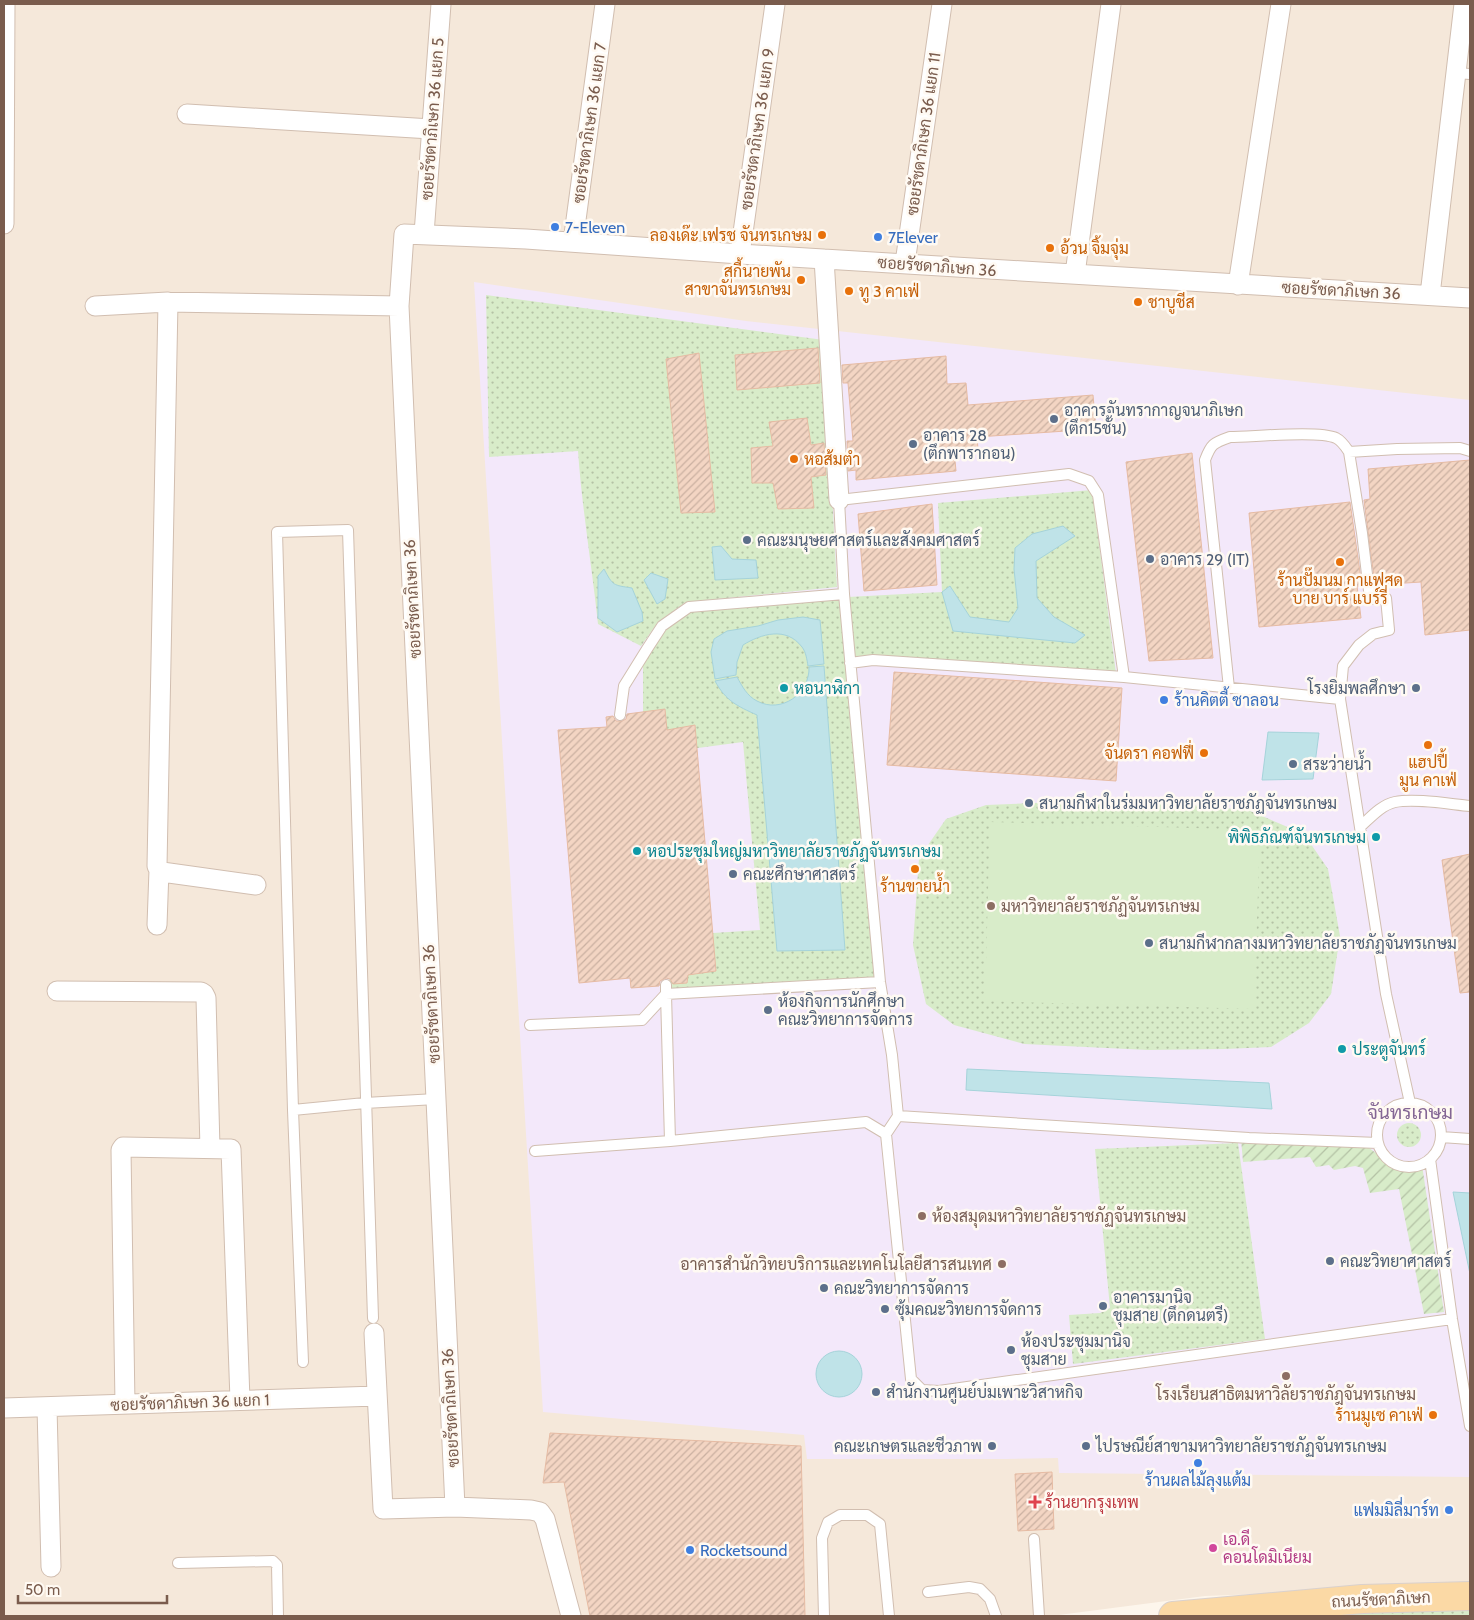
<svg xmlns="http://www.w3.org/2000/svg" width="1474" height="1620" font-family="Cabin,Sarabun,sans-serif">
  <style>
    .residential { fill: #f5e8da }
    .education { fill: #f3e8fa }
    .grass { fill: url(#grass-dots) }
    .garden { fill: url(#garden-furrows) }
    .pitch { fill: #d8ecc9 }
    .water { fill: #bfe3e8; stroke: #a5d3da }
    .building { fill: url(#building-hatch); stroke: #e6bba3 }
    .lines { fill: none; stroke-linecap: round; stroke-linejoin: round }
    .service-casing { stroke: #d1beb0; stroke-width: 12 }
    .minor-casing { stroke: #d1beb0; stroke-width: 21 }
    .primary-casing { stroke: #dad1cd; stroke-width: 30 }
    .service { stroke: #fff; stroke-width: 10 }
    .minor { stroke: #fff; stroke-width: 19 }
    .primary { stroke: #fbd9a5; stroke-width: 28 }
    .shop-dot { fill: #3f7fe0; stroke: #fffaf3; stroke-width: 2 }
    .food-dot { fill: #e8710a; stroke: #fffaf3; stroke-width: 2 }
    .service-dot { fill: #5c6f8a; stroke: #fffaf3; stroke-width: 2 }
    .culture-dot { fill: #0f9aa8; stroke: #fffaf3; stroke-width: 2 }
    .education-dot { fill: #8d6e63; stroke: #fffaf3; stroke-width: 2 }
    .health-dot { fill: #e0444e; stroke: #fffaf3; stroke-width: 2 }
    .hotel-dot { fill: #d1479c; stroke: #fffaf3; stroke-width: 2 }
    .labels { text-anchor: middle; stroke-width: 5; stroke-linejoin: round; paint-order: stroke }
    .street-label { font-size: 16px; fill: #7a5c4d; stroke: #fffaf3 }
    .shop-label { font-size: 16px; fill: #366cbe; stroke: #fffaf3; text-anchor: start }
    .food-label { font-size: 16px; fill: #c56008; stroke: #fffaf3; text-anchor: end }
    .service-label { font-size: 16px; fill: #4e5e75; stroke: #fffaf3; text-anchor: start }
    .culture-label { font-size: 16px; fill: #0d838f; stroke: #fffaf3; text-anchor: start }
    .education-label { font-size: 16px; fill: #785e54; stroke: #fffaf3; text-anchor: start }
    .health-label { font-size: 16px; fill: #be3a42; stroke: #fffaf3; text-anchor: start }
    .hotel-label { font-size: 16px; fill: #b23c85; stroke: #fffaf3; text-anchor: start }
    .quarter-label { font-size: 19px; fill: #846695; stroke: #fffaf3 }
  </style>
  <defs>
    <pattern id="grass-dots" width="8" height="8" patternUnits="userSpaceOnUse" patternTransform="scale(1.25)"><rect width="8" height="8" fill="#d8ecc9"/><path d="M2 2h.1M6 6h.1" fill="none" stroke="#b4c2a5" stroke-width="1.8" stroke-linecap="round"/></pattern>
    <pattern id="garden-furrows" width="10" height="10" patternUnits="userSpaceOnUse" patternTransform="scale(1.25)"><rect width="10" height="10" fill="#d8ecc9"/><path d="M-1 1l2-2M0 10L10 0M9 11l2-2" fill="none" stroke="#b4c2a5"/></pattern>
    <pattern id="building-hatch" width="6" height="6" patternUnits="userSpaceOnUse" patternTransform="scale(1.25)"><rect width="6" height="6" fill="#f3d5c3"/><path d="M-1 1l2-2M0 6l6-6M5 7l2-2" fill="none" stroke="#cab0a1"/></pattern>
  </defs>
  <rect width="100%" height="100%" fill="#fdf6ec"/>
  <path class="residential" d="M4,4h1466v1582l-265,10 -154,20h-1047z"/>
  <path class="education" d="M474,282l272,39 724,79v1077l-411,-4 -1,-15 -53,1h-198l-3,-24 -261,-23z"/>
  <path class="grass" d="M486,295l338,45 13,247 -151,15 -28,20 -17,24 -43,-22c-6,-58 -16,-115 -20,-173l-89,6z
    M1092,490l24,183 -262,-14 -6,-62 94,-5 -4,-89z
    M840,598l36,381 -206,10 -4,-53 94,-6 -17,-188 -83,11 -17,-32v-62l23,-31 26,-18z
    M1080,801l110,4 58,5 56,24 24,35 12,67 -9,58 -22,29 -38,24 -46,2 -77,1 -124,-6 -70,-19 -28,-21 -13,-59 6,-87 27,-39 40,-14z
    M1397 1135a12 12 0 1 1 24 0a12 12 0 1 1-24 0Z
    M1238,1143l27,196 -192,25 -4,-49 31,-2 10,-5 -15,-159z
    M1458,1607h12v9h-158z"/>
  <path class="garden" d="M1241,1139l127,8 27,21 27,-3 22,147 -20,2 -25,-125 -29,4 -7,-25 -8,-2 -21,4 -5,-5 -13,2 -6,-10 -67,5z"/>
  <path class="pitch" d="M990,822l270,8 -6,179 -269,-8z"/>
  <path class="water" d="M1063,526l12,10 -39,25 1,37 17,19 31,18 -10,8 -122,-12 -11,-39 8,-6 20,31 39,5 9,-14 -4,-39 1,-21 17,-14z
    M721,546l11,13 24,1 2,18 -43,2 -3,-33z
    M604,569c9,17 9,16 28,19l10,24 1,9 -26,11 -19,-14v-42z
    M651,573l17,6 -3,20 -8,5 -13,-24z
    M803,617l17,3 4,44 -16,2c-1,-6 -2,-14 -6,-19 -16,-21 -41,-13 -59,-2l-6,17 -1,13 -21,4 -4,-27 3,-13 13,-8 31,-5 20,-6z
    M824,666l21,284 -68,1 -20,-236c-20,-9 -31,-14 -42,-34l22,-4c5,9 10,19 20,24 24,13 53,-7 52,-34z
    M1268,732l51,1 -6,46 -51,1z
    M967,1069l302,14 3,26 -306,-19z
    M1453,1192l17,1v81z
    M816 1374a23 23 0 1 1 46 0a23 23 0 1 1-46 0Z"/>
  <path class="building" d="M818,348l2,35 -83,7 -2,-35z
    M699,353l16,159 -34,1 -15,-154z
    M946,356l1,28 19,-1 2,22 125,-10 3,34 -119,8 1,12 -24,1 2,21 -100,9v-10l-8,1 -1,-30h6l-5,-58h-5l-1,-18z
    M807,418l4,27 13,-2 2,32 -15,2 3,31 -36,1 -5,-26h-21l-1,-35 22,-2 -4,-24z
    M1192,453l21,205 -64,3 -23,-199z
    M1470,460v170l-45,5 -4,-53 -46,3 -11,-85 6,-1 -2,-30z
    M1350,502l12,84h-5l4,32 -102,9 -10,-114z
    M932,504l5,81 -73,6 -6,-77z
    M894,672l228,16 -6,93 -229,-16z
    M665,709l2,21 28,-5 21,246 -28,4 -1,8 -14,1 -3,-5 -4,-1 -6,3 -1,5 -28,2 -1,-10 -51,5 -21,-253 49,-3 -1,-10 7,-1 3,5h6l4,-2 1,-5z
    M1470,854v138l-10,1 -18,-133z
    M550,1433l251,13 4,170h-215l-26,-134 -21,1z
    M1052,1472l2,57 -36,2 -3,-57z"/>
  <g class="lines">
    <defs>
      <path id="service" d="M1456,73l14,1
        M850,663l23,-3 251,17 216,22
        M1229,688l-24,-228c6,-16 8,-17 25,-23 22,0 89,-7 106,1 6,3 9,8 13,14
        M620,715l4,-29 23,-37 15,-23 27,-19 155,-13
        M1360,827c10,-9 21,-22 35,-25 20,-4 54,2 75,4
        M666,985v9l214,-12
        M666,994l4,147 196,-19 20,12 12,-18 -6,-61 -12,-73 -36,-388 -5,-94 230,-26 20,7 9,14 26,182
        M530,1025l112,-5 24,-26
        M1410,1103l-24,-109 -46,-295 3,-33 16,-21 14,-11 16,-4 -3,-32 -16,1 -8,-66 -13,-81 48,-3 63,-1 10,3
        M1377 1135a32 32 0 1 1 64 0a32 32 0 1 1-64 0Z
        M293,1110l10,252
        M898,1116l351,22 129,5
        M886,1134l25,245 11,11 17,1 513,-72
        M1441,1137l29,2
        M535,1151l135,-10
        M1430,1159l22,160 18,107
        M373,1318l-25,-788 -71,2 16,578 72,-7 71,-4
        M1034,1539l5,77
        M178,1563l95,-2 4,4 1,51
        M928,1592l41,-5 11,2 10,10 6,17
        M824,1616l-2,-78 6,-16 12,-7h27l13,9 9,92"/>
      <path id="minor" d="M187,114l244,15
        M4,224l1,-220
        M424,234l17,-230
        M573,242l32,-238
        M740,254l35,-250
        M824,259l15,241
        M905,263l37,-259
        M1075,274l36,-270
        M1238,285l43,-281
        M1430,295l34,-291
        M168,302l-11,564 2,4 3,2 94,13
        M95,306l73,-4 231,4
        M157,925l2,-55
        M57,991l144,1 3,2 2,4 4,150
        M374,1333l9,176 72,-2 76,3 9,2 5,7 26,97
        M125,1404l-4,-254 2,-3 108,2 9,251
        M47,1407l4,160
        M4,1408l373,-12
        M455,1507l-56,-1201 5,-72 122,5 214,15 730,44"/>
      <path id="primary" d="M1173,1616l189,-17 108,-3"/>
    </defs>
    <use href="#service" class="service-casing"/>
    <use href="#minor" class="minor-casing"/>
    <use href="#primary" class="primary-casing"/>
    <use href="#service" class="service"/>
    <use href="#minor" class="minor"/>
    <use href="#primary" class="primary"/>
  </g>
  <g class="shop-dot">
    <circle cx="555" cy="227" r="5"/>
    <circle cx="878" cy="237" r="5"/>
    <circle cx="1164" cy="700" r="5"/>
    <circle cx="1198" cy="1463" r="5"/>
    <circle cx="1449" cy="1510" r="5"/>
    <circle cx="690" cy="1550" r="5"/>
  </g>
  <g class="food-dot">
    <circle cx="822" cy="235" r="5"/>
    <circle cx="1050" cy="248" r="5"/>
    <circle cx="801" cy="280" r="5"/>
    <circle cx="849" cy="291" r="5"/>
    <circle cx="1138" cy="302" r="5"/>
    <circle cx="794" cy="459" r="5"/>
    <circle cx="1340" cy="562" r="5"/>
    <circle cx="1428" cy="745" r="5"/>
    <circle cx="1204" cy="753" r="5"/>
    <circle cx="915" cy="869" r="5"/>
    <circle cx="1433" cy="1415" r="5"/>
  </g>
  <g class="service-dot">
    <circle cx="1054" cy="419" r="5"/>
    <circle cx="913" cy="444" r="5"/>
    <circle cx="747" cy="540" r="5"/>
    <circle cx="1150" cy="559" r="5"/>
    <circle cx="1416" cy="688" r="5"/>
    <circle cx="1293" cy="764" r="5"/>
    <circle cx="1029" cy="803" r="5"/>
    <circle cx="733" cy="874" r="5"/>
    <circle cx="1149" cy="943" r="5"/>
    <circle cx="768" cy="1010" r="5"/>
    <circle cx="1330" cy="1261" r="5"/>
    <circle cx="824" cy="1288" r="5"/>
    <circle cx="1103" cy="1306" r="5"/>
    <circle cx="885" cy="1309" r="5"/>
    <circle cx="1011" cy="1350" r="5"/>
    <circle cx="876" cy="1392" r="5"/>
    <circle cx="992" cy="1446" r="5"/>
    <circle cx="1086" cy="1446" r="5"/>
  </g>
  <g class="culture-dot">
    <circle cx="784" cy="688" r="5"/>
    <circle cx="1376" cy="837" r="5"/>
    <circle cx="637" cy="851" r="5"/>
    <circle cx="1342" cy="1049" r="5"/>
  </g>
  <g class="education-dot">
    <circle cx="991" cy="906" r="5"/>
    <circle cx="922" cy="1216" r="5"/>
    <circle cx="1002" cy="1264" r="5"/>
    <circle cx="1286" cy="1376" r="5"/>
  </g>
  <path class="health-dot" d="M1032.5 1494.5h5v5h5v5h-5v5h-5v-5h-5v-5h5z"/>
  <circle class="hotel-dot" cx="1213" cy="1548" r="5"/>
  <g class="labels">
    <g class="street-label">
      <text transform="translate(432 119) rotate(-86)" y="6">ซอยรัชดาภิเษก 36 แยก 5</text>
      <text transform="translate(589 123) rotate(-82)" y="6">ซอยรัชดาภิเษก 36 แยก 7</text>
      <text transform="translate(757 129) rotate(-82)" y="6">ซอยรัชดาภิเษก 36 แยก 9</text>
      <text transform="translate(923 134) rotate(-82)" y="6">ซอยรัชดาภิเษก 36 แยก 11</text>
      <text transform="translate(937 266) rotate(4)" y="6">ซอยรัชดาภิเษก 36</text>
      <text transform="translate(1341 290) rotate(3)" y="6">ซอยรัชดาภิเษก 36</text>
      <text transform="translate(412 599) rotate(-93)" y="6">ซอยรัชดาภิเษก 36</text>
      <text transform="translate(431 1004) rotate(-93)" y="6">ซอยรัชดาภิเษก 36</text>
      <text transform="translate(190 1402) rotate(-2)" y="6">ซอยรัชดาภิเษก 36 แยก 1</text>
      <text transform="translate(450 1408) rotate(-93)" y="6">ซอยรัชดาภิเษก 36</text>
      <text transform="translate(1381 1599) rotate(-3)" y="6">ถนนรัชดาภิเษก</text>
    </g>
    <g class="shop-label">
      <text x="565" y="233">7-Eleven</text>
      <text x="888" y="243">7Elever</text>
      <text x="1174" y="706">ร้านคิตตี้ ซาลอน</text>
      <text x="1198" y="1486" text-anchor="middle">ร้านผลไม้ลุงแต้ม</text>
      <text x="1439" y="1516" text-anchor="end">แฟมมิลี่มาร์ท</text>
      <text x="700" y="1556">Rocketsound</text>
    </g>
    <g class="food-label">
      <text x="812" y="241">ลองเด๊ะ เฟรช จันทรเกษม</text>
      <text x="1060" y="254" text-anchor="start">อ้วน จิ้มจุ่ม</text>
      <text x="791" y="277">สุกี้นายพัน<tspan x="791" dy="18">สาขาจันทรเกษม</tspan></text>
      <text x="859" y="297" text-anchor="start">ทู 3 คาเฟ่</text>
      <text x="1148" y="308" text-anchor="start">ชาบูชีส</text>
      <text x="804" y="465" text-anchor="start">หอส้มตำ</text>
      <text x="1340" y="586" text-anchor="middle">ร้านปั๊มนม กาแฟสด<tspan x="1340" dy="18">บาย บาร์ แบร์รี่</tspan></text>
      <text x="1194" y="759">จันดรา คอฟฟี่</text>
      <text x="1428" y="768" text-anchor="middle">แฮปปี้<tspan x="1428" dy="18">มูน คาเฟ่</tspan></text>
      <text x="915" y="892" text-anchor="middle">ร้านขายน้ำ</text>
      <text x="1423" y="1421">ร้านมูเซ คาเฟ่</text>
    </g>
    <g class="service-label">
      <text x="1064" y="416">อาคารจันทรากาญจนาภิเษก<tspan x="1064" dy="18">(ตึก15ชั้น)</tspan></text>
      <text x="923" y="441">อาคาร 28<tspan x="923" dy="18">(ตึกพารากอน)</tspan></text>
      <text x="757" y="546">คณะมนุษยศาสตร์และสังคมศาสตร์</text>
      <text x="1160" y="565">อาคาร 29 (IT)</text>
      <text x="1406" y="694" text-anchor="end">โรงยิมพลศึกษา</text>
      <text x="1303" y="770">สระว่ายน้ำ</text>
      <text x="1039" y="809">สนามกีฬาในร่มมหาวิทยาลัยราชภัฏจันทรเกษม</text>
      <text x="743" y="880">คณะศึกษาศาสตร์</text>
      <text x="1159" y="949">สนามกีฬากลางมหาวิทยาลัยราชภัฏจันทรเกษม</text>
      <text x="778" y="1007">ห้องกิจการนักศึกษา<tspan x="778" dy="18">คณะวิทยาการจัดการ</tspan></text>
      <text x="1340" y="1267">คณะวิทยาศาสตร์</text>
      <text x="834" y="1294">คณะวิทยาการจัดการ</text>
      <text x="1113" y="1303">อาคารมานิจ<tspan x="1113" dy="18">ชุมสาย (ตึกดนตรี)</tspan></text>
      <text x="895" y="1315">ซุ้มคณะวิทยการจัดการ</text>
      <text x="1021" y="1347">ห้องประชุมมานิจ<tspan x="1021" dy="18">ชุมสาย</tspan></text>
      <text x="886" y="1398">สำนักงานศูนย์บ่มเพาะวิสาหกิจ</text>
      <text x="982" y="1452" text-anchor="end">คณะเกษตรและชีวภาพ</text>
      <text x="1096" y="1452">ไปรษณีย์สาขามหาวิทยาลัยราชภัฏจันทรเกษม</text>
    </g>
    <g class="culture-label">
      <text x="794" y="694">หอนาฬิกา</text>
      <text x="1366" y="843" text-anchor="end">พิพิธภัณฑ์จันทรเกษม</text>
      <text x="647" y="857">หอประชุมใหญ่มหาวิทยาลัยราชภัฏจันทรเกษม</text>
      <text x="1352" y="1055">ประตูจันทร์</text>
    </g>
    <g class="education-label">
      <text x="1001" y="912">มหาวิทยาลัยราชภัฏจันทรเกษม</text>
      <text x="932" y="1222">ห้องสมุดมหาวิทยาลัยราชภัฏจันทรเกษม</text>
      <text x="992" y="1270" text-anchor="end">อาคารสำนักวิทยบริการและเทคโนโลยีสารสนเทศ</text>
      <text x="1286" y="1400" text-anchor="middle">โรงเรียนสาธิตมหาวิลัยราชภัฎจันทรเกษม</text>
    </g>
    <g class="health-label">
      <text x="1045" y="1508">ร้านยากรุงเทพ</text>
    </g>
    <g class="hotel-label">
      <text x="1223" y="1545">เอ.ดี<tspan x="1223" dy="18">คอนโดมิเนียม</tspan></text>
    </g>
    <g class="quarter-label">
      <text x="1410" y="1119">จันทรเกษม</text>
    </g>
  </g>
  <rect width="1474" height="1620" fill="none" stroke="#7a5c4d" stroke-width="10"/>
  <path d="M18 1595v8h149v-8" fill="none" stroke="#7a5c4d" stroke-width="2.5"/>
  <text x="25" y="1595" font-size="15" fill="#7a5c4d" stroke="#fffaf3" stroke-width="4" paint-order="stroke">50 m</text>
</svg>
